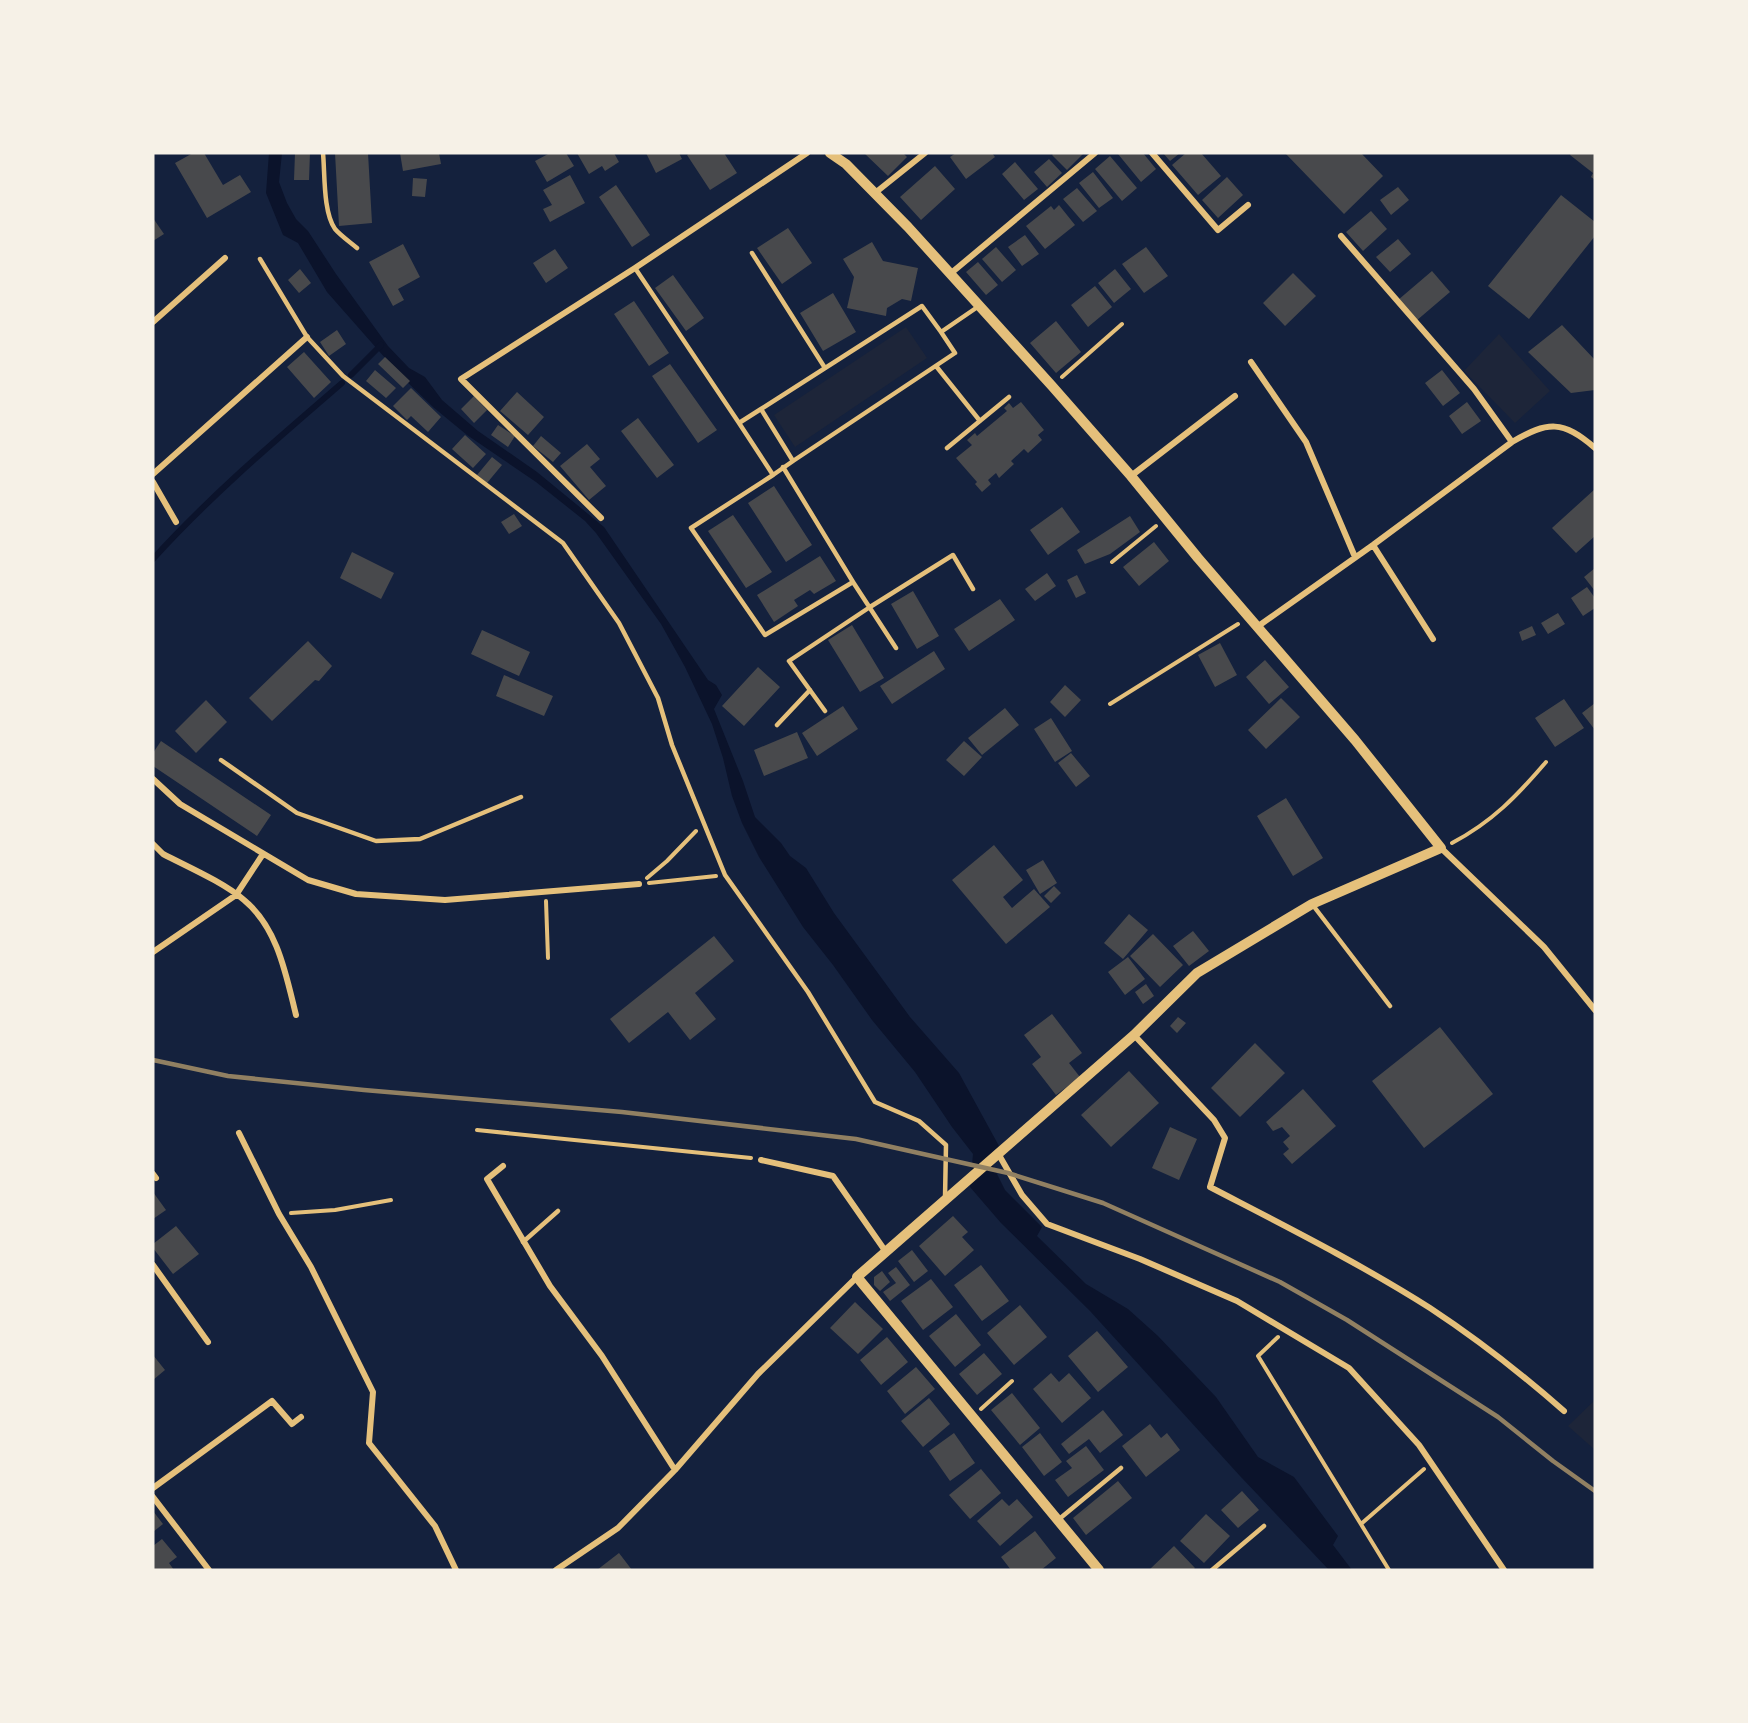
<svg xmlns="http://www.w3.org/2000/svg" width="1748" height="1723" font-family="Roboto,sans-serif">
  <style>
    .green { fill: #1d2539 }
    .water { fill: #0b132b }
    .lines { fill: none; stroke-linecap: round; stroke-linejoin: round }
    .stream { stroke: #0b132b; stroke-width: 6 }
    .building { fill: #48494c }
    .path { stroke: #e5c07b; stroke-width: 4 }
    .service { stroke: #e5c07b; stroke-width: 4.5 }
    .minor { stroke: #e5c07b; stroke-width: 6 }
    .tertiary { stroke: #e5c07b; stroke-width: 10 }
    .rail { stroke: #918062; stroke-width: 4.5 }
  </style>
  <rect width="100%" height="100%" fill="#14213d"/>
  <path class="green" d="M906,327l21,31 -132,89 -21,-32z
    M1499,334l51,57 -35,32 -51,-52z
    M1595,1400v50l-27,-24z"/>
  <path class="water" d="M269,153h13l-3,29 8,21 9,16 12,12 28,43 52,72 21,22 16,9 17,23 36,31 59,41 67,55 104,153 8,5 6,10 -8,14 29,72 12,36 26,26 9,13 16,12 28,45 76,104 49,56 40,73 -11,10 17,34 37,37 -5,9 49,48 42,25 30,27 58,61 42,60 36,20 44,59 -5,9 19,25h-23l-89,-94 -150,-165 -89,-88 -31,-36 3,-33 -21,-27 -37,-55 -43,-52 -39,-55 -30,-38 -44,-70 -17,-34 -10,-27 -9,-38 -11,-34 -27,-57 -24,-43 -65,-91 -11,-12 -49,-39 -69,-47 -34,-28 -32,-31 -74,-84 -29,-49 -15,-8 -17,-42z"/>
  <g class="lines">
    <path class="stream" d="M351,375l30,-30
      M153,559c58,-64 124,-120 189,-176"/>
  </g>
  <path class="building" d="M193,153h11l19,32 17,-10 11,17 -44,26 -32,-55z
    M295,153h15l-1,27h-15z
    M335,153h33l4,70 -33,3z
    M400,153h39l2,11 -38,7z
    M550,153h16l8,13 -27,16 -12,-21z
    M577,153h37l5,9 -14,9 -3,-5 -13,8z
    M646,153h33l3,6 -26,14z
    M690,153h34l13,20 -27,17 -23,-35z
    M864,153h39l4,4 -19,19z
    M956,153h36l3,4 -29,22 -16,-22z
    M1054,153h30l-17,17 -15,-15z
    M1119,153h24l13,16 -15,13 -23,-28z
    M1163,153h17l-10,8z
    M1186,153h15l20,23 -23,19 -26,-30z
    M1285,153h76l22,23 -39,38z
    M1571,153h24v27l-4,-3 2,-4 -23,-18z
    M1110,156l27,32 -15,13 -27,-32z
    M1049,159l13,14 -15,14 -13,-15z
    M1015,162l23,27 -14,11 -22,-26z
    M935,166l20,23 -34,31 -21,-23z
    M1093,172l20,26 -14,10 -20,-25z
    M570,175l15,28 -35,19 -7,-13 9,-4 -9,-15z
    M1227,177l16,18 -25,23 -16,-18z
    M413,178l14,1 -2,18 -13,-1z
    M616,185l34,50 -18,12 -33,-50z
    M1398,187l11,13 -18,15 -11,-15z
    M1077,188l20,23 -14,11 -20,-23z
    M1561,195l34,27v14l-66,83 -41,-33z
    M1059,205l16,20 -30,24 -19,-23 25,-20 3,4z
    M1371,211l16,18 -24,22 -17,-19z
    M153,218l11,16 -11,7z
    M788,228l24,35 -30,21 -25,-36z
    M1025,235l14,19 -17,12 -14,-19z
    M1398,239l13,15 -21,18 -14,-15z
    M872,242l11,19 35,7 -7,33 -9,-2 -15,9 -1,8 -39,-8 7,-31 -11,-18z
    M403,244l17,33 -22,12 6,11 -11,6 -24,-44z
    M996,247l20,23 -14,12 -20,-23z
    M1146,247l22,29 -24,17 -22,-29z
    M555,249l13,19 -22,15 -13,-20z
    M978,262l20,23 -12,10 -20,-23z
    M300,269l11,14 -12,10 -11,-13z
    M1115,269l16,20 -17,14 -16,-20z
    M1432,271l18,21 -34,29 -18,-21z
    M1293,273l23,23 -31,30 -22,-23z
    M673,275l31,43 -18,13 -31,-43z
    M1095,286l17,21 -24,20 -17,-22z
    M833,293l23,39 -33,19 -23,-38z
    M634,301l35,52 -20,13 -35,-52z
    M1056,321l25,31 -25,21 -26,-30z
    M1562,325l33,35v30l-24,3 -43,-41z
    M337,330l9,14 -17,12 -9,-14z
    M304,352l27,30 -17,16 -27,-31z
    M385,357l25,24 -7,7 -25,-24z
    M670,364l47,66 -19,13 -46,-67z
    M375,370l21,18 -10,10 -20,-17z
    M1442,370l18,23 -17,13 -18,-23z
    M411,388l30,29 -13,15 -17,-16 -4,4 -14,-14z
    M517,392l27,25 -16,18 -28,-24z
    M474,396l13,14 -13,13 -13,-14z
    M1021,402l23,28 -6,5 4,5 -14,13 -4,-4 -13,12 3,3 -15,14 -3,-5 -8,7 3,4 -9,8 -7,-8 2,-2 -21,-24 16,-13 -5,-5 8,-7 2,3 30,-25 -3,-3 5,-5 4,5z
    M1467,402l14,19 -19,13 -13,-18z
    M638,418l36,47 -17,13 -36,-47z
    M498,425l17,11 -7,11 -17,-12z
    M465,435l21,19 -13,14 -21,-19z
    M541,436l20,17 -8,9 -20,-16z
    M587,444l13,15 -10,8 16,19 -17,14 -29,-34z
    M492,457l10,8 -15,18 -10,-8z
    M774,486l38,59 -26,17 -38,-59z
    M1595,489v47l-19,17 -24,-25z
    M1062,507l18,25 -32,23 -18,-25z
    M514,514l8,12 -13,8 -8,-12z
    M733,515l39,57 -26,16 -38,-57z
    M1130,516l10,16 -30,22 -25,10 -8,-14z
    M1154,542l15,19 -30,25 -16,-19z
    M352,552l42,21 -13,26 -41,-21z
    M820,556l16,25 -22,13 -4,-4 -16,10 4,6 -24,16 -17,-27z
    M1595,568v23l-11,-14z
    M1047,573l9,13 -21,15 -10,-12z
    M1077,575l9,18 -10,5 -9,-18z
    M1587,587l8,11v10l-12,8 -12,-18z
    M913,591l26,45 -22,13 -26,-45z
    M1000,599l15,21 -46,31 -15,-22z
    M1558,613l7,11 -17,10 -7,-11z
    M852,625l32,53 -24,14 -32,-52z
    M1532,626l4,9 -14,6 -3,-9z
    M482,630l48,22 -11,24 -48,-22z
    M308,641l24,25 -13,15 -4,-1 -43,41 -23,-23z
    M1220,643l17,32 -22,12 -17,-32z
    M934,651l11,18 -53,35 -12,-18z
    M1265,660l24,27 -20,17 -23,-27z
    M758,667l22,20 -36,39 -22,-20z
    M504,675l49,21 -9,20 -48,-20z
    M1065,685l16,15 -16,17 -15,-15z
    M1281,698l19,19 -34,32 -18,-19z
    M1564,699l20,29 -29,19 -20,-29z
    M206,700l21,22 -31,31 -21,-22z
    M1595,703v27l-13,-17z
    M843,706l15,23 -41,27 -15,-23z
    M1005,708l14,17 -37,30 -14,-17z
    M1051,718l21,33 -17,11 -21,-33z
    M797,732l11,26 -44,18 -10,-26z
    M161,741l110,74 -14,21 -104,-70v-13z
    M964,741l18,16 -18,19 -18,-16z
    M1071,753l19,23 -14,11 -18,-24z
    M1286,798l37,60 -30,18 -36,-60z
    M994,845l29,35 -20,17 9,11 22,-19 16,18 -44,37 -54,-64z
    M1043,860l14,23 -17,11 -14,-24z
    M1054,886l7,7 -10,10 -7,-7z
    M1129,914l19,16 -25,29 -19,-16z
    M1193,931l16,20 -20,15 -16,-20z
    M1153,934l30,31 -23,22 -30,-31z
    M714,936l20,25 -39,32 21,26 -26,21 -22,-28 -39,31 -19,-24z
    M1128,957l17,22 -20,16 -17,-23z
    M1146,984l8,12 -11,8 -8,-12z
    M1052,1014l30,39 -13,10 11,14 -24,18 -24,-31 9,-7 -17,-22z
    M1178,1017l8,6 -9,10 -7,-7z
    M1440,1027l53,67 -69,54 -52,-67z
    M1255,1043l30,30 -45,44 -29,-29z
    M1129,1071l30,32 -48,44 -30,-32z
    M1303,1089l33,37 -44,38 -9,-10 6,-5 -6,-7 7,-6 -8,-9 -9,4 -7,-9z
    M1170,1127l27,12 -18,41 -27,-12z
    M153,1192l13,18 -13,9z
    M953,1216l15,16 -6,5 12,13 -29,26 -26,-30z
    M176,1226l23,28 -26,20 -20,-26v-4z
    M912,1250l16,21 -14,11 -16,-21z
    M981,1265l28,36 -27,20 -28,-36z
    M896,1267l14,18 -20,16 -7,-9 13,-9 -8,-10z
    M882,1271l8,11 -10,9 -6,-6v-8z
    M931,1279l22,28 -30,23 -22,-29z
    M855,1302l28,27 -25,25 -28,-26z
    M1020,1305l27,32 -33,28 -27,-32z
    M956,1314l25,31 -26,22 -26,-31z
    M1097,1331l31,36 -30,25 -30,-36z
    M887,1337l21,25 -27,23 -21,-25z
    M984,1353l18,21 -25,21 -18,-21z
    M153,1355l12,15 -12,10z
    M916,1367l19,22 -30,25 -18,-23z
    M1051,1373l8,9 10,-9 22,25 -29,25 -29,-34z
    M1012,1393l28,35 -20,17 -29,-35z
    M929,1398l21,26 -27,23 -22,-26z
    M1103,1410l20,25 -23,18 -11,-14 -20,15 -8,-10z
    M1150,1424l11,14 6,-5 13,17 -34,27 -24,-31z
    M954,1433l21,30 -25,18 -21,-30z
    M1040,1433l22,29 -18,14 -22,-29z
    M1086,1446l18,24 -36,27 -13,-17 17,-12 -6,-7z
    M981,1469l20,24 -31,26 -21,-24z
    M1118,1481l14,17 -46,37 -13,-17z
    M1242,1491l17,19 -21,18 -17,-18z
    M1002,1499l7,7 8,-7 16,18 -33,29 -23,-25z
    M153,1511l10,13 -10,8z
    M1206,1514l24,22 -26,27 -24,-22z
    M1035,1531l21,27 -15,12h-30l-10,-13z
    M162,1539l15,18 -8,6 5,7h-21v-24z
    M1174,1546l21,22 -2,2h-44z
    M619,1553l13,17h-35z"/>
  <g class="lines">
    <path class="path" d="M1062,377l60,-53
      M1112,562l44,-36
      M1110,704l128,-80
      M1452,843c40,-21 65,-47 94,-81
      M647,878l20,-17 29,-30
      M649,883l67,-7
      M546,901l2,57
      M477,1130l274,28
      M291,1213l44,-3 56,-10
      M1278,1337l-20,19 131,214
      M981,1409l31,-28
      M1361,1524l63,-55"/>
    <path class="service" d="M323,153c2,21 0,59 12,76 6,7 15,13 22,19
      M752,253l73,115
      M260,259l47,78 36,39 220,167 56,80 39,75 14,47 53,130 83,117 67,110 44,19 27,24 -1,53
      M635,268l104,155
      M941,332l-19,-26 -161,103 32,52 162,-108 -14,-21 38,-26
      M936,366l44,55
      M761,409l-22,14 34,52 20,-14
      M947,448l62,-51
      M783,467l70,115 43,66
      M773,475l-82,53 74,107 88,-53
      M825,711l-36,-50 81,-54 83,-52 20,34
      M777,725l33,-35
      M221,760l76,53 79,28 44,-2 101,-42
      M1312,904l78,102
      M523,1242l35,-31
      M1058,1520l63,-52
      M1212,1570l52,-44"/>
    <path class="minor" d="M1152,153l66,77 30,-25
      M875,193l50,-40
      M1341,236l133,153 38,53
      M950,274l145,-121
      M153,322l72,-64
      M1251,362l55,80 49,115
      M153,474l154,-137
      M1131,476l104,-80
      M153,482l23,40
      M601,518l-140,-139 174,-111 172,-115
      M1373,545l60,94
      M1257,627l116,-82 139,-103c36,-21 51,-22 83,6
      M153,779l27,25 128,76 48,14 89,6 194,-16
      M153,844l10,10c25,13 60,28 81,46 34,28 42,75 52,115
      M1441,848l103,99 51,63
      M153,952l83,-57 27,-41
      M1134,1035l80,85 11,18 -15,49c75,39 149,76 220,121 47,31 92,66 134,103
      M239,1133l40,81 32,53 62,125 -4,51 66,83 21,44
      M999,1155l23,40 25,29 93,35 97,42 112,67 70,77 85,125
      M761,1160l72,16 53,76
      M503,1166l-16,13 63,107 52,70 73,114
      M153,1174l3,4
      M153,1265l55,77
      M153,1488l119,-87 20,23 9,-7
      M153,1497l56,73
      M556,1570l62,-42 57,-58 83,-96 99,-97"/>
    <path class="tertiary" d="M830,153l16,11 62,63 144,159 79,90 67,82 157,182 86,108 -129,56 -115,69 -63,62 -277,242 242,293"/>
    <path class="rail" d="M153,1060l75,16 136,14 258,22 234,27 152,34 95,30 177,79 67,38 151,97 55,44 42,30"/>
  </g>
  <rect width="1748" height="1723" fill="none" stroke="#f6f1e7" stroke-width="309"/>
</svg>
